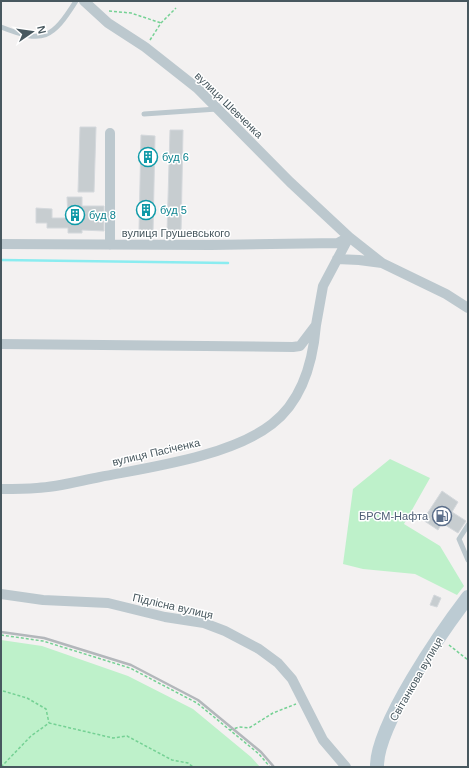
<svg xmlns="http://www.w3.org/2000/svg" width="469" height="768" font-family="Helvetica,sans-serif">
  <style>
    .green { fill: #bef1ca }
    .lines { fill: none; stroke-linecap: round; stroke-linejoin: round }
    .stream { stroke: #8aecf0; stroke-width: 2.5 }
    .building { fill: #c7cdd0; stroke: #d4d8dc }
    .path { stroke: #75d194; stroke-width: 1.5; stroke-dasharray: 3 2; stroke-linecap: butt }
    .lane { stroke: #bcc8ce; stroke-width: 5 }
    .street { stroke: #bcc8ce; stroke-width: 10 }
    .secondary { stroke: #bccbd3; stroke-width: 14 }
    .rail { stroke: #b3b7bb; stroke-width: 2.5 }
    .labels { text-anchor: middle; stroke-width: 3; stroke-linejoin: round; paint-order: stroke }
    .street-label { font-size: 11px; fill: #48585f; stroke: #fff }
    .culture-label { font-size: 11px; fill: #0d838f; stroke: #fff; text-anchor: start }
    .service-label { font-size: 11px; fill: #4e5e75; stroke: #fff; text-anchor: end }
  </style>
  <rect width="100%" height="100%" fill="#f3f1f1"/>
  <path class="green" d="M390,459l40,19 -26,46 36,22 24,40 -7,9 -42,-21 -52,-5 -20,-5 10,-75z
    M1,640l41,6 86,30 65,33 58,48 9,10h-259z"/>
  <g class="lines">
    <path class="stream" d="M1,260l227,3"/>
  </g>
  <path class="building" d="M80,127h16l-2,65h-16z
    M170,130h13l-2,103h-14z
    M141,135l14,1 -2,96 -14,-1z
    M67,197h15v9h22v25l-22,-1v3h-14v-5h-21v-5h-11v-15l16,1v9h16z
    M442,491l16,11 -6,10 14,9 -8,12 -16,-10 -4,7 -15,-10z
    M434,595l7,3 -4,9 -7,-2z"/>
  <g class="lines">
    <path class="path" d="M109,11l22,2 30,10
      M150,40l11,-17 15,-15
      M1,635l42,6 87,27 67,35 62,51 11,13
      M449,645l19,15
      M3,691l24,7 19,11 3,14
      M230,730l9,-3 10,1 24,-15 23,-9
      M1,767l30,-31 18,-13 64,15 14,-2 45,24 16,3 5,4"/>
    <path class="lane" d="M1,27c43,17 51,12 75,-26
      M144,114l73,-5
      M468,525l-9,14 9,21"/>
    <path class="street" d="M84,1l24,22 37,24 52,41 93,94 59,55 33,26 64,31 22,14
      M110,133v112
      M1,244l210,1 127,-2 11,-6
      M337,259l22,1 23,3
      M1,344l292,3 7,-1 16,-21 7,-39 26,-49
      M1,489c12,0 24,0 36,-1 21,-1 42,-7 63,-11 51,-10 131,-21 172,-53 30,-23 41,-63 44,-99
      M1,594l42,6 65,3 57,14 39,6 21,8 34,18 19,14 14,16 31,61 23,27"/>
    <path class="secondary" d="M377,767c-1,-41 65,-136 91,-170"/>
    <path class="rail" d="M1,632l43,6 87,27 67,35 63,52 13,15"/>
  </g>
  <defs>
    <symbol id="building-ring" viewBox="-11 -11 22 22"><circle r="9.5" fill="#fff" stroke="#0f9aa8" stroke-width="1.5"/><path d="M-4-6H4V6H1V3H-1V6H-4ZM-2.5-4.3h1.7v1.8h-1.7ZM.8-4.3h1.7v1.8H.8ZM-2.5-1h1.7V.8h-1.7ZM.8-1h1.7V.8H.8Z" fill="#0f9aa8"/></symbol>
    <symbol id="fuel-ring" viewBox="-11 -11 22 22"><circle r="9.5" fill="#fff" stroke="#5c6f8a" stroke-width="1.5"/><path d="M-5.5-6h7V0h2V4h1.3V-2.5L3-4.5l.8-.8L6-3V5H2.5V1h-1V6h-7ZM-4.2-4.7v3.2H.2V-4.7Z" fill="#5c6f8a"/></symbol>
  </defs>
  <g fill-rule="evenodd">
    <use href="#building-ring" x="137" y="146" width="22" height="22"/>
    <use href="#building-ring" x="135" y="199" width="22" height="22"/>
    <use href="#building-ring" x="64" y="204" width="22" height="22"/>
    <use href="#fuel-ring" x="431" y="505" width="22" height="22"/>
  </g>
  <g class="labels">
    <g class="street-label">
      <text transform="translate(229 105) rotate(44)" y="4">вулиця Шевченка</text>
      <text x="176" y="237">вулиця Грушевського</text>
      <text transform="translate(156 452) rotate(-13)" y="4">вулиця Пасіченка</text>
      <text transform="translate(173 606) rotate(13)" y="4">Підлісна вулиця</text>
      <text transform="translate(416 679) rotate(-60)" y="4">Світанкова вулиця</text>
    </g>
    <g class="culture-label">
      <text x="162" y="161">буд 6</text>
      <text x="160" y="214">буд 5</text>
      <text x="89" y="219">буд 8</text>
    </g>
    <g class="service-label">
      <text x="428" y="520">БРСМ-Нафта</text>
    </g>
  </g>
  <rect width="469" height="768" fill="none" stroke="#48585f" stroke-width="4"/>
  <g transform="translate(32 32) rotate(77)" stroke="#ffffff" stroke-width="3" paint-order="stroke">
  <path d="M0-3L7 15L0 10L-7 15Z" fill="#48585f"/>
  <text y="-6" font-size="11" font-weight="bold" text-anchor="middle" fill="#48585f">N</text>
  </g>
</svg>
